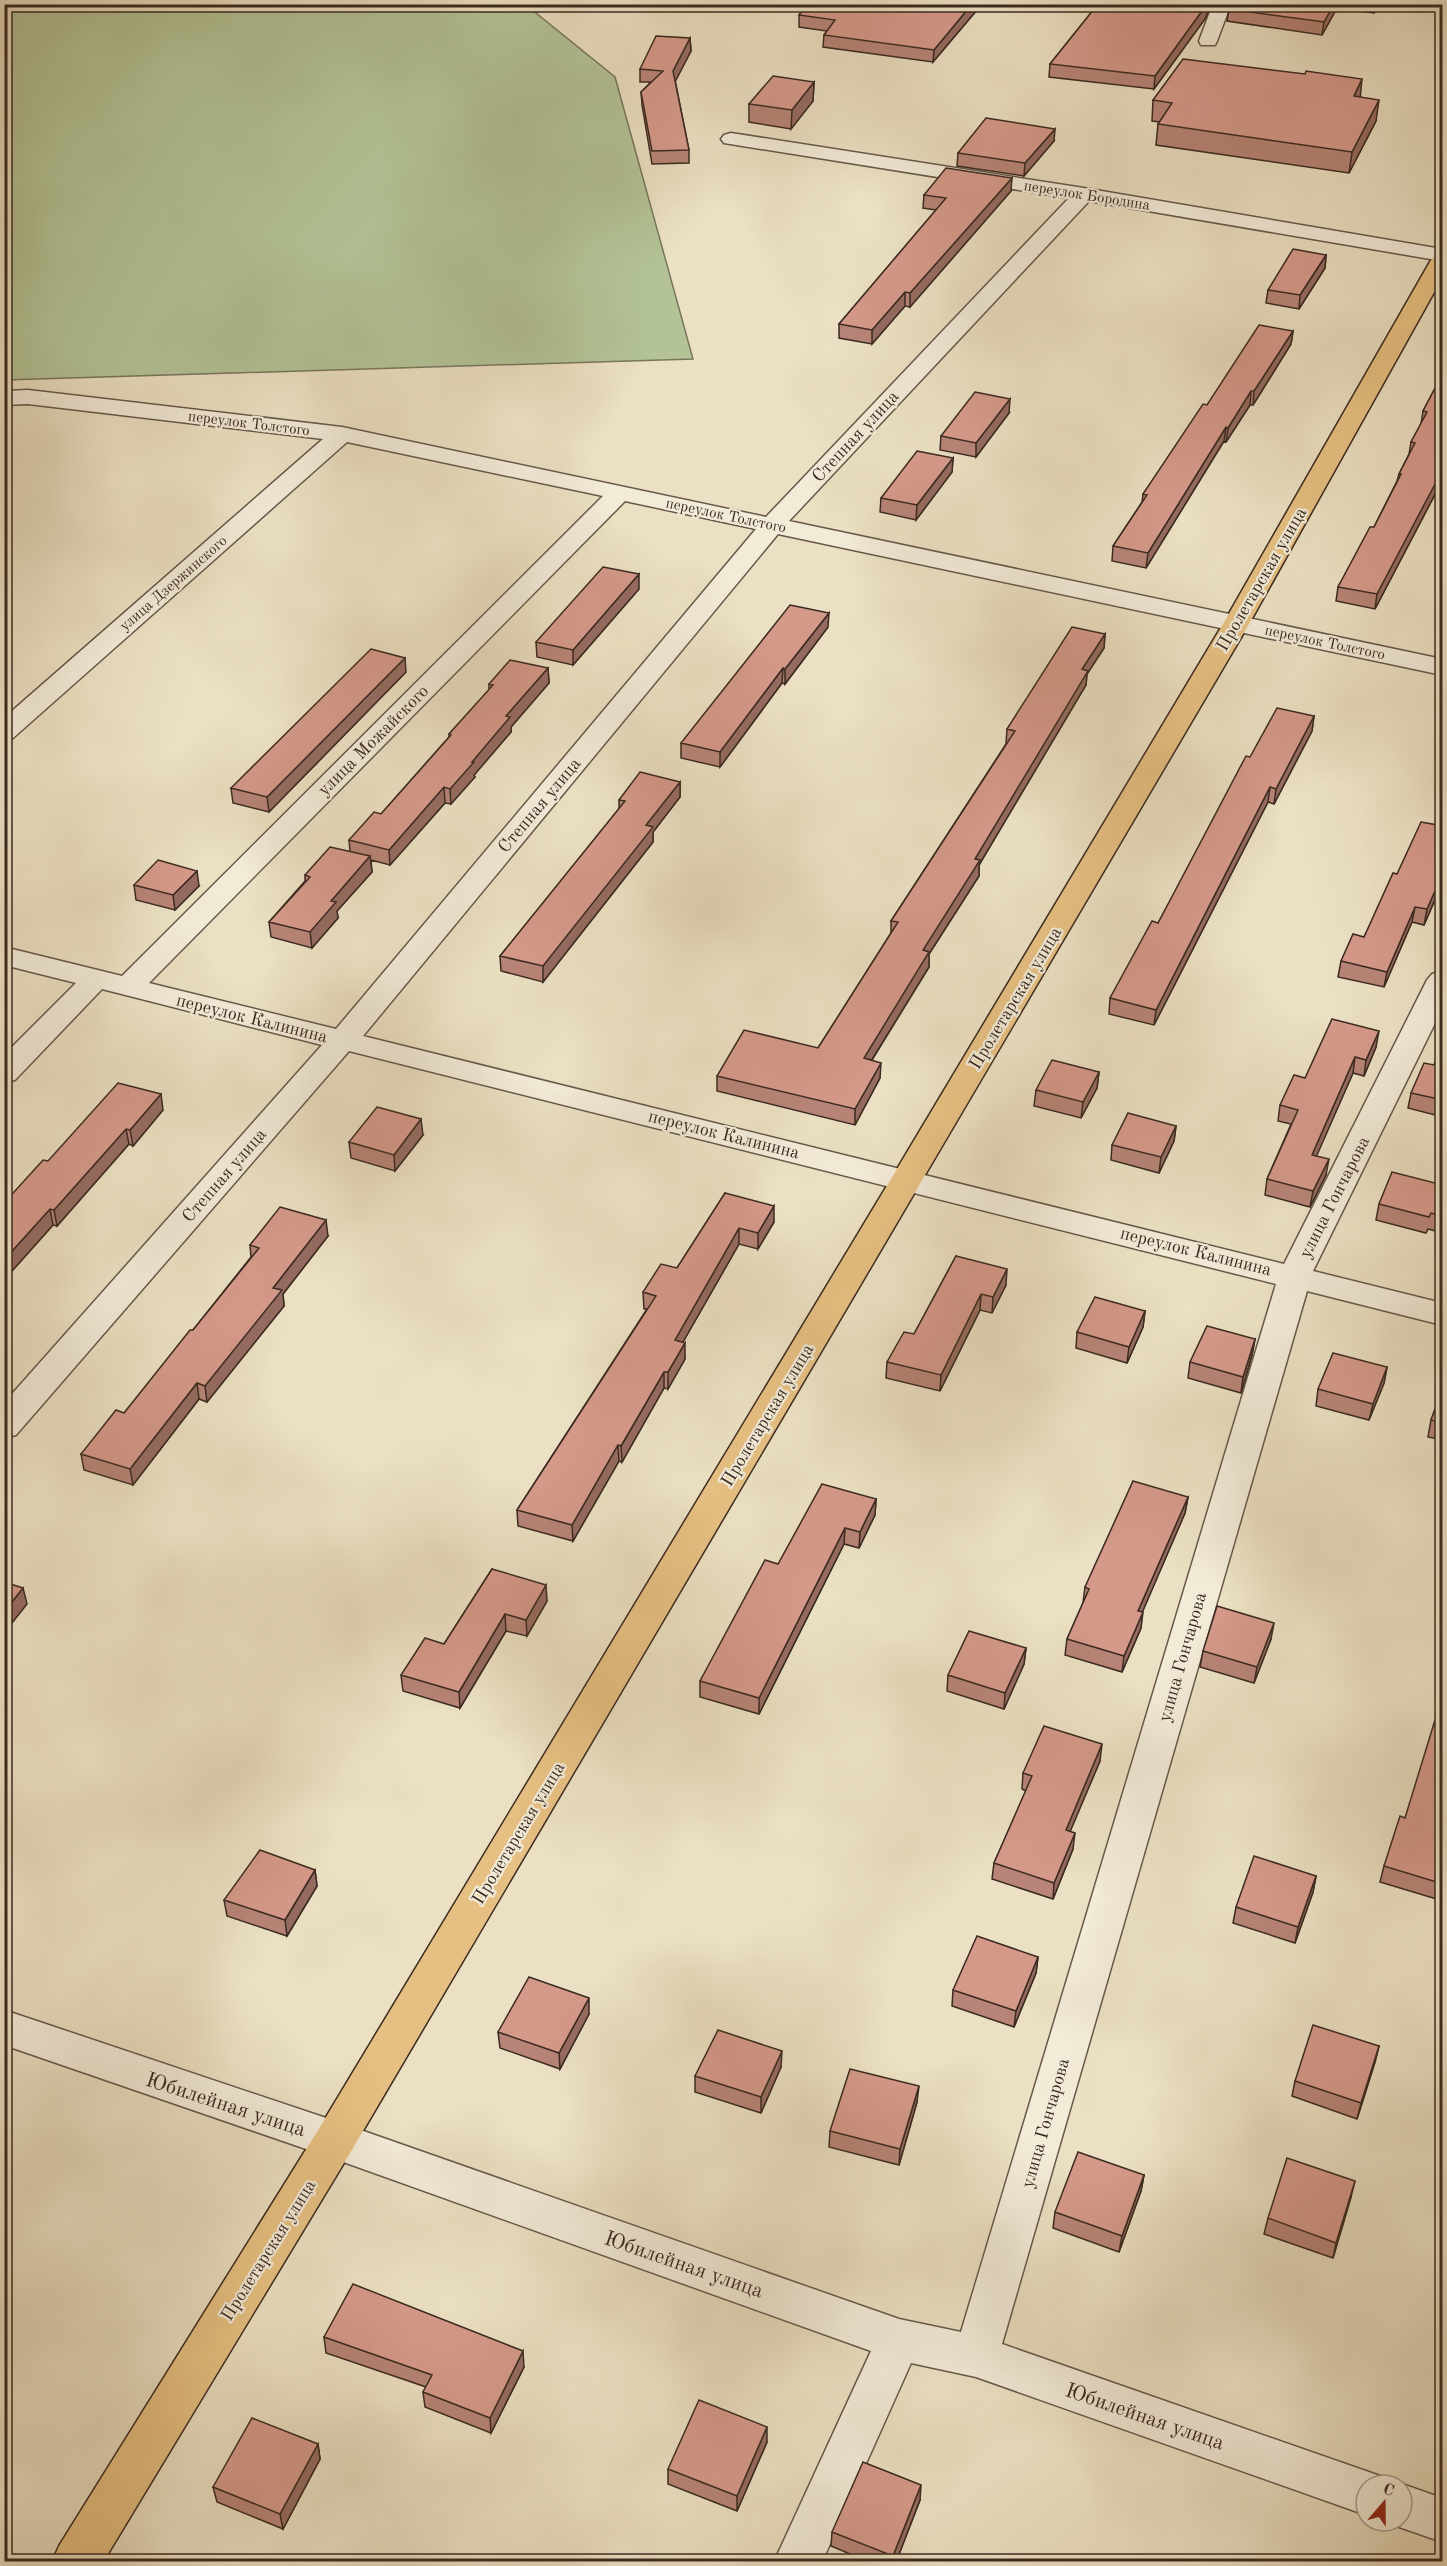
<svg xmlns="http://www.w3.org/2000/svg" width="1447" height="2566" font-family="'Old Standard TT',serif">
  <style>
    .green { fill: #b3c397; stroke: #77765c; stroke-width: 1.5 }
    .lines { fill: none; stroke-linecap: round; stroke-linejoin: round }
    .minor-casing { stroke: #67584a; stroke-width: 3 }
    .major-casing { stroke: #3b2a21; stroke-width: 3 }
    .minor { fill: #f2ebd8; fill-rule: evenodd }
    .major { fill: #e6c082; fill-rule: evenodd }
    .wall { fill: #b78477; stroke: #3b2a21; stroke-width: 1.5 }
    .shaded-wall { fill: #956b61; stroke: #3b2a21; stroke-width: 1.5 }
    .building { fill: #d5998a; stroke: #3b2a21; stroke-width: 1.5 }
    .labels { text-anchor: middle; stroke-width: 4.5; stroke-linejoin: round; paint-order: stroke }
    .far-street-label { font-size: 15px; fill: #3b2a21; stroke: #f2ebd8 }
    .street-label { font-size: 18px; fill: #3b2a21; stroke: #f2ebd8 }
    .near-street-label { font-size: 21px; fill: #3b2a21; stroke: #f2ebd8 }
  </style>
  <rect width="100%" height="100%" fill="#ebe0c3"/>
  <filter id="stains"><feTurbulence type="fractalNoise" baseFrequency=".00333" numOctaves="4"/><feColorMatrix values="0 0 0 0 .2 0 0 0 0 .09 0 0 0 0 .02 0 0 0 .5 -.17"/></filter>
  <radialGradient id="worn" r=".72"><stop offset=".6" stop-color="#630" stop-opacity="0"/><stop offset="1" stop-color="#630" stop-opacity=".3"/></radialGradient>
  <path class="green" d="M4,5h522l89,72 78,282 -688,21z"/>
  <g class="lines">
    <defs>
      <path id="minor" d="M1213,4h18l-14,37 -2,4h-14l-2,-4z
        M731,133l353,55 358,61v12l-353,-60 -300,320 653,138v16l-664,-141 -415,502 921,228 143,-284 5,-6 10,-3v38l-129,262 129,32v22l-135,-34 -305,1053 381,133 3,8h-20v30l-390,-138 -65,-14 -89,199h-48l97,-211 -536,-192 -331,-114v-35l331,111 564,198 62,13 315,-1048 -927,-233 -333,384 -12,3v-35l318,-358 -220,-56 -87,91 -11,2v-27l72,-72 -72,-18v-18l118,29 481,-480 -256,-54 -334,296 -9,2v-22l319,-279 -295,-35 -24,1v-14l24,-1 314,37 424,90 303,-319 -345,-55 -3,-4 3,-4zM625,501l131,28 -420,500 -187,-46z
        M1402,2484l40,14v44l-57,-20 17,-1v-36h-4z"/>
      <path id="major" d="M1442,254v24l-193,346 -899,1529 -247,409h-51l7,-16 261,-419 571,-948 332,-555 208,-364 4,-4z"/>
    </defs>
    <use href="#minor" class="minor-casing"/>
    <use href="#major" class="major-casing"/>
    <use href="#minor" class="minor"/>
    <use href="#major" class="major"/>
  </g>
  <path class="wall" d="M808,4h174l-49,58 -110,-15 1,-12 3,-4 -28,-4v-12z
    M1098,4h113l-6,15 -51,70 -105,-12 1,-13z
    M1230,4h150l-6,9 -37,-5 -15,27 -95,-14z
    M690,38l1,13 -16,29 14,70v13l-37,1 -10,-59 -1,-13 10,-10h-11v-13z
    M814,82l-1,19 -22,28 -42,-7v-18z
    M1360,97l16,24 -27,52 -193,-28 2,-21 2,-2 -8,-1 1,-21z
    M1054,141l-30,35 -67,-10 1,-13z
    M1011,191l-101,116 -5,-1 -33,38 -33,-6v-14l97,-114 -13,-2 1,-13z
    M1326,255l-1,13 -26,41 -33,-6 2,-13z
    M1293,331l-2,13 -38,61h-3l-24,37 -2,-1 -78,127 -34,-7 1,-15 29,-44 1,-8 64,-89z
    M1443,373v106l-68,130 -39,-8 2,-14 36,-60 23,-46 2,-7 10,-20 2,-12 10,-18 2,-13z
    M1009,413l-33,44 -36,-7 1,-14z
    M953,458l-1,14 -36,48 -36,-8 1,-14z
    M639,589l-66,76 -36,-8 -1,-15z
    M828,627l-43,57 -3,-1 -62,84 -39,-9v-15z
    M1105,634l-1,14 -17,26 -1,11 -107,180v11l-50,78v13l-57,93 8,18 -25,47 -138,-34v-15l101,-28 73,-115v-12l115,-177 1,-15z
    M548,668l1,15 -38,44v5l-37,43 1,2 -24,27 -6,-1 -55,62 -19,-5 1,12 -35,39 1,7 -26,30 -41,-11 -2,-15 36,-41v-6l45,-24 -1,-11 32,-26 68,-77v-3l40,-44v-6z
    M406,672l-137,140 -36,-9 -2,-15z
    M1314,716l-2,15 -38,73 -6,-2 -114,223 -45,-11 1,-16 48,-75 92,-166z
    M680,782v15l-27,35v10l-110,140 -42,-11 -1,-15 119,-147v-9z
    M1443,826v55l-19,44 -12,-3 -28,65 -46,-10 3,-16 23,-24 33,-63z
    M134,885l65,1 -24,24 -39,-10z
    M1443,1044v73l-35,-9 3,-15 23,-28z
    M1376,1047l-12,29 -11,-3 -37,83 10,19 -16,32 -45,-12 2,-16 24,-55 -13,-3 2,-16 25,-27z
    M1099,1072l-2,16 -16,30 -47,-12 2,-16z
    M163,1110l-30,36 -4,-2 -72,82 -4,-1 -49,55 44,-119z
    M1176,1126l-2,15 -15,32 -48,-13 1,-15z
    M423,1135l-28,36 -44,-13 -2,-16z
    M1443,1185v48l-15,-4 -2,4 -50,-13 3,-16z
    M725,1193l49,29 -16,27 -19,-5 -56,98 2,17 -17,30 -4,-1 -42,74 -3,-1 -46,80 -55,-15 -1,-16 130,-201h-3l-1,-17 34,-24z
    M328,1236l-45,58 1,12 -77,96 -8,-3 -66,86 -49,-15 -3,-16 43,-41 69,-83 58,-73 -1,-12z
    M956,1256l50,29 -14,28 -12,-3 -40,81 -54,-13 1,-16 27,-28z
    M1145,1311l-2,16 -16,36 -51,-15 1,-16z
    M1255,1339l-3,16 -11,38 -53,-15 2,-16z
    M1387,1367l-3,16 -15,37 -53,-14 2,-17z
    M1443,1388v52l-15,-3 3,-17z
    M1188,1497l-3,16 -43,99 -1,16 -19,44 -57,-17 2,-16 16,-36 2,-16z
    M876,1499l-1,16 -16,33 -15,-4 -85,170 -59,-17v-16l78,-117z
    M492,1569l55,32 -20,35 -21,-5 -46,77 -57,-17 -2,-16 43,-31z
    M1271,1639l-17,44 -54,-16 3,-16z
    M1026,1648l-2,16 -20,45 -57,-18 1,-16z
    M1443,1722v179l-63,-19 4,-16 21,-48z
    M1100,1761l-30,70 3,18 -20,50 -61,-20 2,-16 32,-72 -4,-2 1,-16z
    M315,1870l2,16 -30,50 -60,-20 -3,-16z
    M1316,1876l-3,16 -18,51 -62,-20 3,-16z
    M1038,1957l-2,16 -22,54 -62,-21 1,-16z
    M589,2014l-29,55 -60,-21 -2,-16z
    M1379,2046l-4,16 -18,57 -65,-23 3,-15z
    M781,2067l-20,46 -66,-21v-16z
    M917,2102l-18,63 -70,-18 1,-16z
    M1144,2175l-3,16 -22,61 -66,-24 2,-16z
    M1351,2197l-18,61 -69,-24 4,-16z
    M324,2337l200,30 -33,66 -66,-26 -2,-15 3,-5 -100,-34z
    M767,2442l-30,69 -69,-27v-15z
    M318,2444l2,15 -37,70 -66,-27 -4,-15z
    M920,2500l-24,62h-27l-38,-16 1,-14z"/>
  <path class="shaded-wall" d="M972,4h10l-49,58 1,-12z
    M1207,4h4l-6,15 -51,70 1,-13z
    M1334,4h4l-1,4 -15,27 2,-13z
    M1375,4h5l-6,9z
    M690,38l1,13 -17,33 -1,-13z
    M1362,79l-2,21 -6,-4z
    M814,82l-1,19 -22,28 1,-19z
    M1379,100l-3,21 -27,52 3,-21z
    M1055,129l-1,12 -30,35 1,-13z
    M1012,178l-1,13 -101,116v-14z
    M1326,255l-1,13 -26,41 1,-14z
    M905,292v14l-33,38v-14z
    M1293,331l-2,13 -38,61 1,-14z
    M1251,391l-1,14 -24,37 2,-14z
    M1010,399l-1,14 -33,44v-14z
    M1226,427l-2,14 -78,127 2,-15z
    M953,458l-1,14 -36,48 1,-15z
    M1443,459v20l-68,130 2,-15z
    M639,574v15l-66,76v-15z
    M829,613l-1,14 -43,57v-15z
    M1105,634l-1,14 -17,26 -1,11 -107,180v11l-50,78v13l-66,107 1,-16 59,-108 159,-281z
    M405,658l1,14 -137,140 -2,-15z
    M548,668l1,15 -38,44v5l-37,43 1,2 -24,27 -1,-15 56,-73z
    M783,668l-1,15 -62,84v-15z
    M1314,716l-2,15 -38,73 2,-15z
    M680,782v15l-27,35v10l-110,140v-16l103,-141z
    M444,787l1,16 -55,62 -1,-15z
    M1270,787l-2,15 -114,223 2,-15z
    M370,856l2,16 -35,39 1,7 -26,30 -2,-16 21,-31z
    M197,871l2,15 -24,24 -2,-15z
    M1443,873v8l-19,44 3,-16z
    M1415,907l-3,15 -28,65 3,-15z
    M1379,1031l-3,16 -12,29 2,-16z
    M1355,1057l-2,16 -43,98 2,-16z
    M881,1063l-1,15 -25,47v-16z
    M1099,1072l-2,16 -16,30 2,-16z
    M161,1094l2,16 -30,36 -3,-16z
    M421,1119l2,16 -28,36 -1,-16z
    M1176,1126l-2,15 -15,32 2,-16z
    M126,1129l3,15 -72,82 -3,-16z
    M1329,1159l-3,16 -16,32 3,-16z
    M774,1206v16l-16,27v-16z
    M50,1209l3,16 -49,55v-20z
    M326,1220l2,16 -45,58 1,12 -77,96 -2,-16 68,-98z
    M739,1228v16l-64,112v-16z
    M1007,1269l-1,16 -14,28 1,-16z
    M981,1294l-1,16 -40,81 1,-16z
    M1145,1311l-2,16 -16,36 2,-16z
    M1255,1339l-3,16 -11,38 2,-16z
    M685,1343v16l-17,30v-17z
    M1387,1367l-3,16 -15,37 4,-16z
    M664,1372v16l-42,74 -1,-16z
    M197,1383l2,16 -66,86 -3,-16z
    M618,1445l1,16 -46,80 -1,-16z
    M1188,1497l-3,16 -49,114 2,-16z
    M876,1499l-1,16 -16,33 1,-16z
    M845,1528l-1,16 -85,170v-16z
    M546,1585l1,16 -20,35 -1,-16z
    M23,1588l4,16 -23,29v-21z
    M1143,1612l-2,16 -19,44 2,-16z
    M505,1614l1,17 -46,77 -1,-16z
    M1274,1623l-3,16 -17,44 3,-16z
    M1026,1648l-2,16 -20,45 1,-16z
    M1102,1744l-2,17 -36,85 2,-16z
    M1075,1833l-2,16 -20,50 1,-16z
    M315,1870l2,16 -30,50 -2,-16z
    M1316,1876l-3,16 -18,51 3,-16z
    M1038,1957l-2,16 -22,54 2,-16z
    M589,1998v16l-29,55 -1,-16z
    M1379,2046l-4,16 -18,57 4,-16z
    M782,2051l-1,16 -20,46v-16z
    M919,2086l-2,16 -18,63 1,-16z
    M1144,2175l-3,16 -22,61 3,-16z
    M1355,2181l-4,16 -18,61 3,-15z
    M523,2351l1,16 -33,66 -1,-15z
    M767,2427v15l-30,69v-15z
    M318,2444l2,15 -37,70 -3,-15z
    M921,2485l-1,15 -24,62h-3v-6z"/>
  <path class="building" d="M808,4h164l-38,46 -110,-15 11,-15 -36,-5z
    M1098,4h109l-52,72 -105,-12z
    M1230,4h104l-10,18 -96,-13z
    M656,36l34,2 -17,33 16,79 -37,1 -11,-59 22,-21 -23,-2z
    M1183,59l122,15 1,-3 56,8 -8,17 25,4 -27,52 -194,-28 14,-21 -19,-3z
    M773,76l41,6 -22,28 -43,-6z
    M986,118l69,11 -30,34 -67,-10z
    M946,168l66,10 -102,115 -5,-1 -33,38 -33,-6 107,-126 -22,-3z
    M1293,249l33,6 -26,40 -32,-5z
    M1259,325l34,6 -39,60h-3l-23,37 -2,-1 -78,126 -35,-7 34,-51 -4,-1 60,-90 4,1z
    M1443,373v86l-2,3 2,1v6l-66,125 -39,-7 32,-60h4l27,-53h-2l16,-31 -4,-1 16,-30 -4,-1z
    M975,392l35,7 -34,44 -35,-7z
    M917,451l36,7 -36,47 -36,-7z
    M603,567l36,7 -66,76 -37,-8z
    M790,605l39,8 -44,56 -2,-1 -63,84 -39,-9z
    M1072,627l33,7 -23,35 6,2 -113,188 5,1 -57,90 6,2 -65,106 17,5 -26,46 -138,-33 27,-46 74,18 80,-126 -7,-1 124,-190 -8,-2z
    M371,649l34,9 -138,139 -36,-9z
    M510,660l38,8 -42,48 4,1 -38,45h2l-24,27 -6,-2 -55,63 -40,-10 25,-28 7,2 70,-79 -2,-1 44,-49 -4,-1z
    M1277,708l37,8 -38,73 -6,-2 -114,223 -46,-12 42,-77 6,2 88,-167 4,1z
    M640,772l40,10 -34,43 7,2 -110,139 -43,-10 125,-155 -6,-1z
    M1421,822l22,4v47l-16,36 -12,-2 -28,65 -46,-11 12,-27 11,3 29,-64 4,1z
    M330,847l40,9 -39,45 5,1 -26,30 -41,-10 41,-45 -5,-2z
    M158,860l39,11 -24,24 -39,-10z
    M1332,1019l47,12 -13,29 -11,-3 -43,98 17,4 -16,32 -46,-12 31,-69 -18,-5 14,-30 11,3z
    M1443,1044v56l-32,-7 13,-30 10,2z
    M1052,1060l47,12 -16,30 -47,-12z
    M118,1083l43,11 -31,36 -4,-1 -72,81 -4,-1 -46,51v-57l39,-43 5,1z
    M377,1107l44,12 -27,36 -45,-13z
    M1128,1113l48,13 -15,31 -49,-12z
    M1392,1172l51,13v31l-12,-3 -2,4 -50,-13z
    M725,1193l49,13 -16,27 -19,-5 -64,112 10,3 -17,29h-4l-43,74 -3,-1 -46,80 -55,-15 139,-214 -13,-4 18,-28 16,4z
    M280,1207l46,13 -53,68 9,2 -77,96 -8,-3 -67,86 -49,-15 35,-44 8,3 66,-83h3l66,-82 -9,-3z
    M956,1256l51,13 -14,28 -12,-3 -40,81 -54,-13 17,-30 10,2z
    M1095,1297l50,14 -16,36 -52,-15z
    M1207,1326l48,13 -12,38 -53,-15z
    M1333,1353l54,14 -14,37 -55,-15z
    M1443,1388v35l-12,-3z
    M1133,1481l55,16 -50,114 5,1 -19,44 -57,-17 22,-50 -4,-2z
    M822,1484l54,15 -16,33 -15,-4 -86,170 -59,-17 65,-121 13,4z
    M492,1569l54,16 -20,35 -21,-6 -46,78 -58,-17 24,-37 19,6z
    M4,1582l19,6 -19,24z
    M1217,1606l57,17 -17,44 -54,-16z
    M969,1631l57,17 -21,45 -57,-18z
    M1435,1720l8,2v162l-59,-18 16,-50 5,2z
    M1044,1726l58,18 -36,86 9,3 -21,50 -60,-20 38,-87 -9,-3z
    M260,1850l55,20 -30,50 -61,-20z
    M1254,1856l62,20 -18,51 -62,-20z
    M977,1936l61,21 -22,54 -63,-21z
    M529,1977l60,21 -30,55 -61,-21z
    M1313,2025l66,21 -18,57 -66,-22z
    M718,2030l64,21 -21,46 -66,-21z
    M850,2069l69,17 -19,63 -70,-18z
    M1078,2152l66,23 -22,61 -67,-24z
    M1287,2158l68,23 -19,62 -68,-25z
    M353,2284l170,67 -33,67 -67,-26 9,-17 -108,-38z
    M699,2400l68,27 -30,69 -69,-27z
    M252,2418l66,26 -38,70 -67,-27z
    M863,2462l58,23 -28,71 -61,-24z"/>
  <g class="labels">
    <g class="far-street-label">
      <text transform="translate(1087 195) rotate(9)" y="5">переулок Бородина</text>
      <text transform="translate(249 423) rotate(7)" y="5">переулок Толстого</text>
      <text transform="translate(726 515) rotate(12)" y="5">переулок Толстого</text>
      <text transform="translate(173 583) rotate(-41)" y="5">улица Дзержинского</text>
      <text transform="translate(1325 642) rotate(12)" y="5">переулок Толстого</text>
    </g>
    <g class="street-label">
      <text transform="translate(855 436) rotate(-47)" y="6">Степная улица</text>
      <text transform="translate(1261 579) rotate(-60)" y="6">Пролетарская улица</text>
      <text transform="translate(373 740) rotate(-45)" y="6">улица Можайского</text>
      <text transform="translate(539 805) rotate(-50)" y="6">Степная улица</text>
      <text transform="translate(1015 998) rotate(-59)" y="6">Пролетарская улица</text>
      <text transform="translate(252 1018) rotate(14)" y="6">переулок Калинина</text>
      <text transform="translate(724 1134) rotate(14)" y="6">переулок Калинина</text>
      <text transform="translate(224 1175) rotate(-49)" y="6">Степная улица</text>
      <text transform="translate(1334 1197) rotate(-63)" y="6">улица Гончарова</text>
      <text transform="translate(1196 1251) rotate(14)" y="6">переулок Калинина</text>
      <text transform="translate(767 1415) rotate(-59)" y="6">Пролетарская улица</text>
      <text transform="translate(1182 1657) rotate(-74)" y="6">улица Гончарова</text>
      <text transform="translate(518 1833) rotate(-59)" y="6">Пролетарская улица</text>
      <text transform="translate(1045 2123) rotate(-74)" y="6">улица Гончарова</text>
      <text transform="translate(268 2250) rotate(-58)" y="6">Пролетарская улица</text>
    </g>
    <g class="near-street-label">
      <text transform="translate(226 2104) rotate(18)" y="7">Юбилейная улица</text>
      <text transform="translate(684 2264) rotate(19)" y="7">Юбилейная улица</text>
      <text transform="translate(1145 2416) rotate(19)" y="7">Юбилейная улица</text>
    </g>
  </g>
  <rect width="1447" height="2566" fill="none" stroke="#ebe0c3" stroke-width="24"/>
  <rect x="6" y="6" width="1435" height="2554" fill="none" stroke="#3b2a21" stroke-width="3"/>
  <rect x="12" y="12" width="1423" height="2542" fill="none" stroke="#3b2a21" stroke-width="1.5"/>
  <g transform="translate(1384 2503) rotate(20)"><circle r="28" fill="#f2ebd8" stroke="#a99e8f" stroke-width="1.5"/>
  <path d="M0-4.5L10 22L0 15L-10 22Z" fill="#8f2418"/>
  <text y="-9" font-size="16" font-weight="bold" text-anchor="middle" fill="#3b2a21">С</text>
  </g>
  <rect width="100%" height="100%" filter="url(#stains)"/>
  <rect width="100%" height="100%" fill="url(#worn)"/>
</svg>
